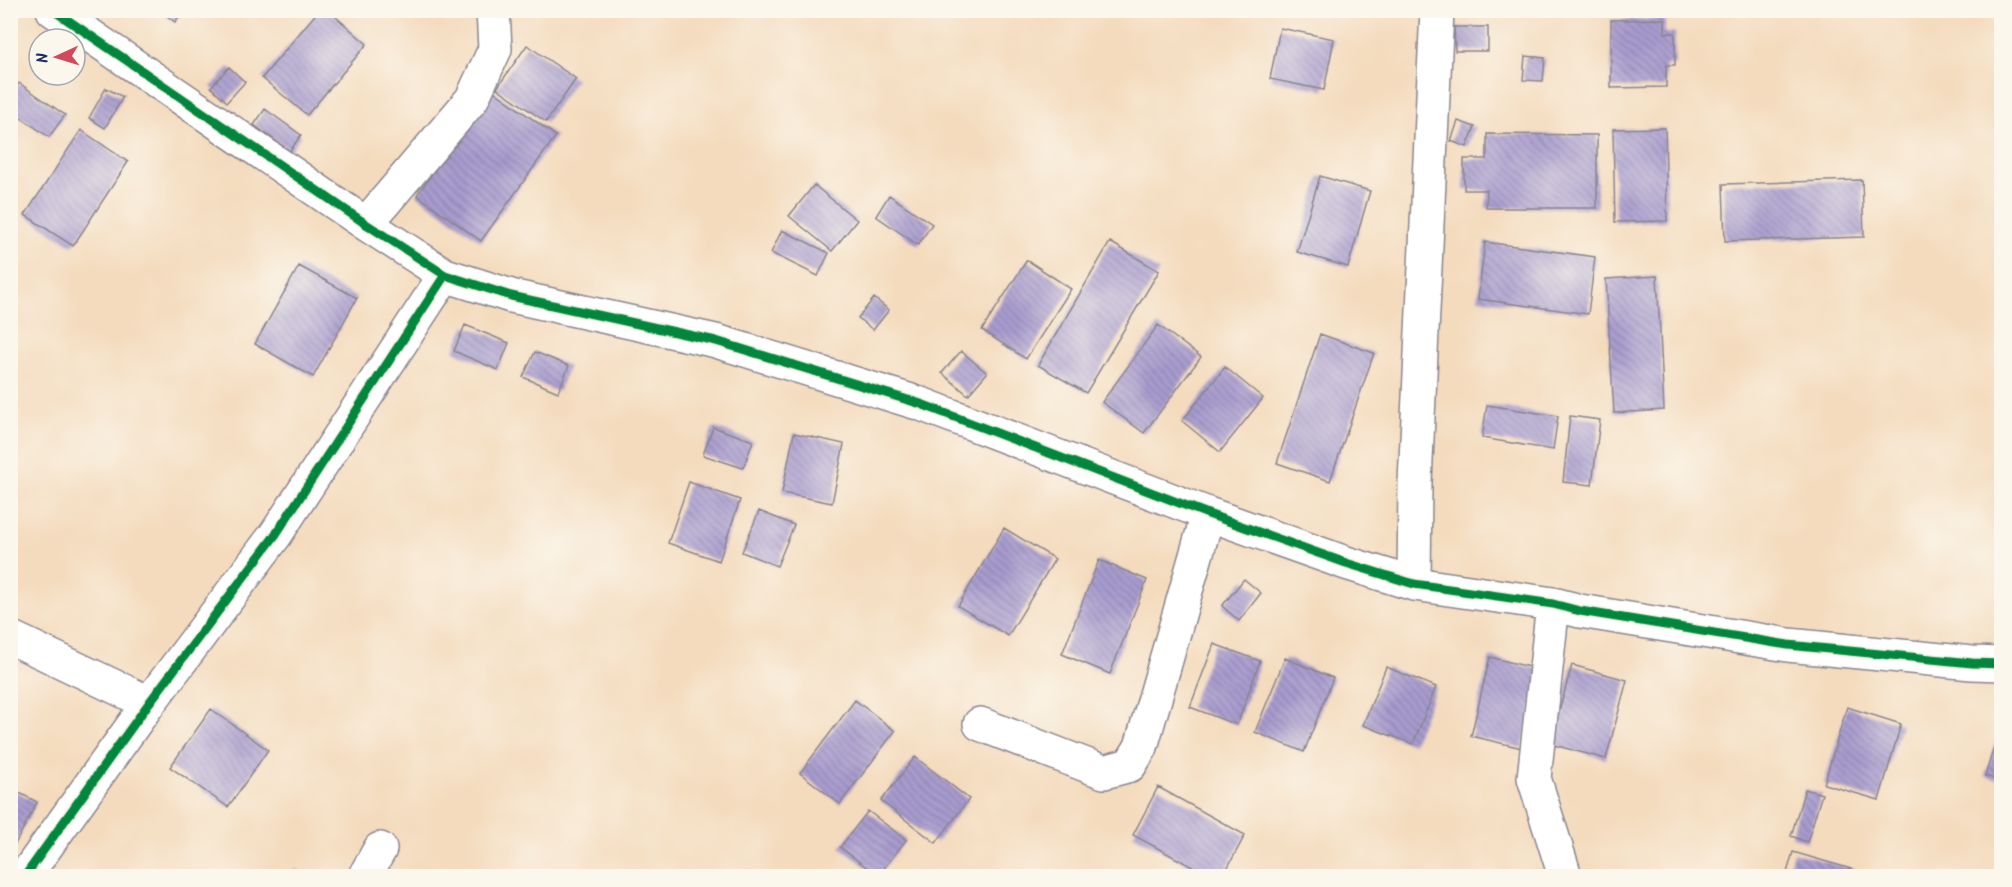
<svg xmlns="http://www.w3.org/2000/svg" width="2012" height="887" font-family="Kalam,sans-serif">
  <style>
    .building { fill: url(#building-back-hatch) }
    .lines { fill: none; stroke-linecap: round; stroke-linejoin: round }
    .minor-casing { stroke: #88858e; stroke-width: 36 }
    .minor { stroke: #fff; stroke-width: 33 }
    .cycleway-casing { stroke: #fbf7ec; stroke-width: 13 }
    .cycleway { stroke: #00873e; stroke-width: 9 }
  </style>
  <defs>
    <pattern id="building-back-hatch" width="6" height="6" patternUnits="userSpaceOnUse" patternTransform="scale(1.5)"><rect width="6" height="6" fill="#a99ccf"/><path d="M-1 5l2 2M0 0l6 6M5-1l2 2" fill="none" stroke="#8980ab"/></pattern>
  </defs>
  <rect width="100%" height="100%" fill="#fbf7ec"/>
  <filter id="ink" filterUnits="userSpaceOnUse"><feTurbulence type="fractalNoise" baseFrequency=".0167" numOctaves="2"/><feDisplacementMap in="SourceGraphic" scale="12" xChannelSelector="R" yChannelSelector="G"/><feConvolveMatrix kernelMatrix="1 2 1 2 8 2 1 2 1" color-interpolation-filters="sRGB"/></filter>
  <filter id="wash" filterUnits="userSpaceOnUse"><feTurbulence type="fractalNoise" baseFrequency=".008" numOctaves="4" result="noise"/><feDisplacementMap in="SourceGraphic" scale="24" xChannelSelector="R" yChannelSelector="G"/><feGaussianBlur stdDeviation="1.35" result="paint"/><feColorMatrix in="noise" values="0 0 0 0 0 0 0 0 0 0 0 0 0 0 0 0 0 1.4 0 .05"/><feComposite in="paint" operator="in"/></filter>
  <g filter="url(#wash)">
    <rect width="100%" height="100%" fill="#f4dbbe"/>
    <g id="blocks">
      <path class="building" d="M159,10h25l-9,12z
        M319,10h9l39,34 -60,71 -45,-37z
        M1665,19v14h10v32h-9v22l-55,1v-68z
        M1454,27h34v24h-33z
        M1280,28l54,11 -10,51 -54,-11z
        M527,45l49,34 -30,43 -49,-34z
        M1525,56l20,2 -2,23 -20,-1z
        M229,67l16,15 -18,20 -16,-15z
        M19,83l46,32 -16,22 -39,-27v-15z
        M106,88l17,9 -18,31 -16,-10z
        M492,90l64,46 -75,105 -64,-46z
        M265,109l36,26 -11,16 -36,-26z
        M1458,121l17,6 -8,20 -16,-6z
        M1665,128l2,93 -52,1 -2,-93z
        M81,130l47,32 -55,84 -48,-31z
        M1487,134l110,1v73h-111l1,-18h-23v-31h23z
        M1320,176l50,15 -22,76 -51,-15z
        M1862,180l2,57 -139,4 -2,-57z
        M814,185l43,35 -25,31 -43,-35z
        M889,195l43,29 -14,21 -42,-29z
        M782,230l47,23 -11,23 -47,-23z
        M1110,242l49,29 -73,122 -48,-28z
        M1485,242l110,15 -7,57 -110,-15z
        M1027,260l44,29 -45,70 -44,-29z
        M299,266l58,32 -44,79 -58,-33z
        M1657,276l7,134 -50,3 -8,-134z
        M874,298l15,12 -16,20 -15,-12z
        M465,325l44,18 -11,27 -44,-19z
        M1158,325l43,32 -57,76 -42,-31z
        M1320,334l54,19 -44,128 -53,-18z
        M961,351l26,22 -19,22 -26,-22z
        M535,352l34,14 -11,26 -35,-15z
        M1225,367l38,31 -43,54 -38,-31z
        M1487,405l71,11 -5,34 -71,-12z
        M1570,416l30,4 -8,65 -29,-3z
        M713,427l40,14 -10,27 -40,-13z
        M794,433l50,11 -12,59 -50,-10z
        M689,482l51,18 -21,61 -51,-18z
        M759,511l35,14 -17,41 -35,-14z
        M1004,528l51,31 -47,77 -50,-30z
        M1099,560l48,20 -37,94 -48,-20z
        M1244,579l17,14 -22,28 -17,-15z
        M1214,644l46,17 -23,64 -47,-18z
        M1490,657l51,13 -19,78 -51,-12z
        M1285,658l48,20 -29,74 -49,-20z
        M1572,665l55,15 -21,79 -56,-15z
        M1386,667l50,20 -23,57 -50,-19z
        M855,700l40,31 -55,73 -40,-31z
        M1847,707l54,17 -22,76 -55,-16z
        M211,709l57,41 -40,57 -58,-40z
        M2001,725l1,1v55l-17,-5z
        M915,757l54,42 -33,44 -55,-42z
        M1158,787l87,48 -22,41h-14l-76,-41z
        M10,788l27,14 -27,52z
        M1805,789l17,5 -15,48 -16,-6z
        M868,811l38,29 -28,36 -38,-29z
        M1793,852l65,19 -2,5h-70z
        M295,869l13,7h-17z
        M1514,870l22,6h-24z"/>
    </g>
  </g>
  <g filter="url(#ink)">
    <use href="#blocks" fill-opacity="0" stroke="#88858e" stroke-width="1.5"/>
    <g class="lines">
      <defs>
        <path id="minor" d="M53,10l313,214 79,51 66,21 205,45 205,63 287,110 138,49 68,21 139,20 27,7 208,34 184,18 30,1
          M366,224l106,-125 23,-50 -2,-39
          M1414,584l1,-102 22,-472
          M1553,604l-19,174 31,98
          M10,637l139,66
          M980,724l124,48 26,-7 11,-18 67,-233
          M25,876l124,-173 127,-169 169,-259
          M365,876l15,-27"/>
      </defs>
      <use href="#minor" class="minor-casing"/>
      <use href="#minor" class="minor"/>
      <defs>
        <path id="cycleway" d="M53,10l313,214 79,51 66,21 205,45 205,63 287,110 138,49 68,21 139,20 27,7 208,34 184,18 30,1
          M25,876l124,-173 127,-169 169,-259"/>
      </defs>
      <use href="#cycleway" class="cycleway-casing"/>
      <use href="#cycleway" class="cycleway"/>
    </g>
  </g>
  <rect width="2012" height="887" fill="none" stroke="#fbf7ec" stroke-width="36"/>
  <g transform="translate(57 57) rotate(266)"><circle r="28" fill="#fbf7ec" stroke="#a1a7b3" stroke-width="1.5"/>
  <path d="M0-4.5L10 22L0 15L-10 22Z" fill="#d1495b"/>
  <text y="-9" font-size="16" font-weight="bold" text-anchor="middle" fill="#1b2f5e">N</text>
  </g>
</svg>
